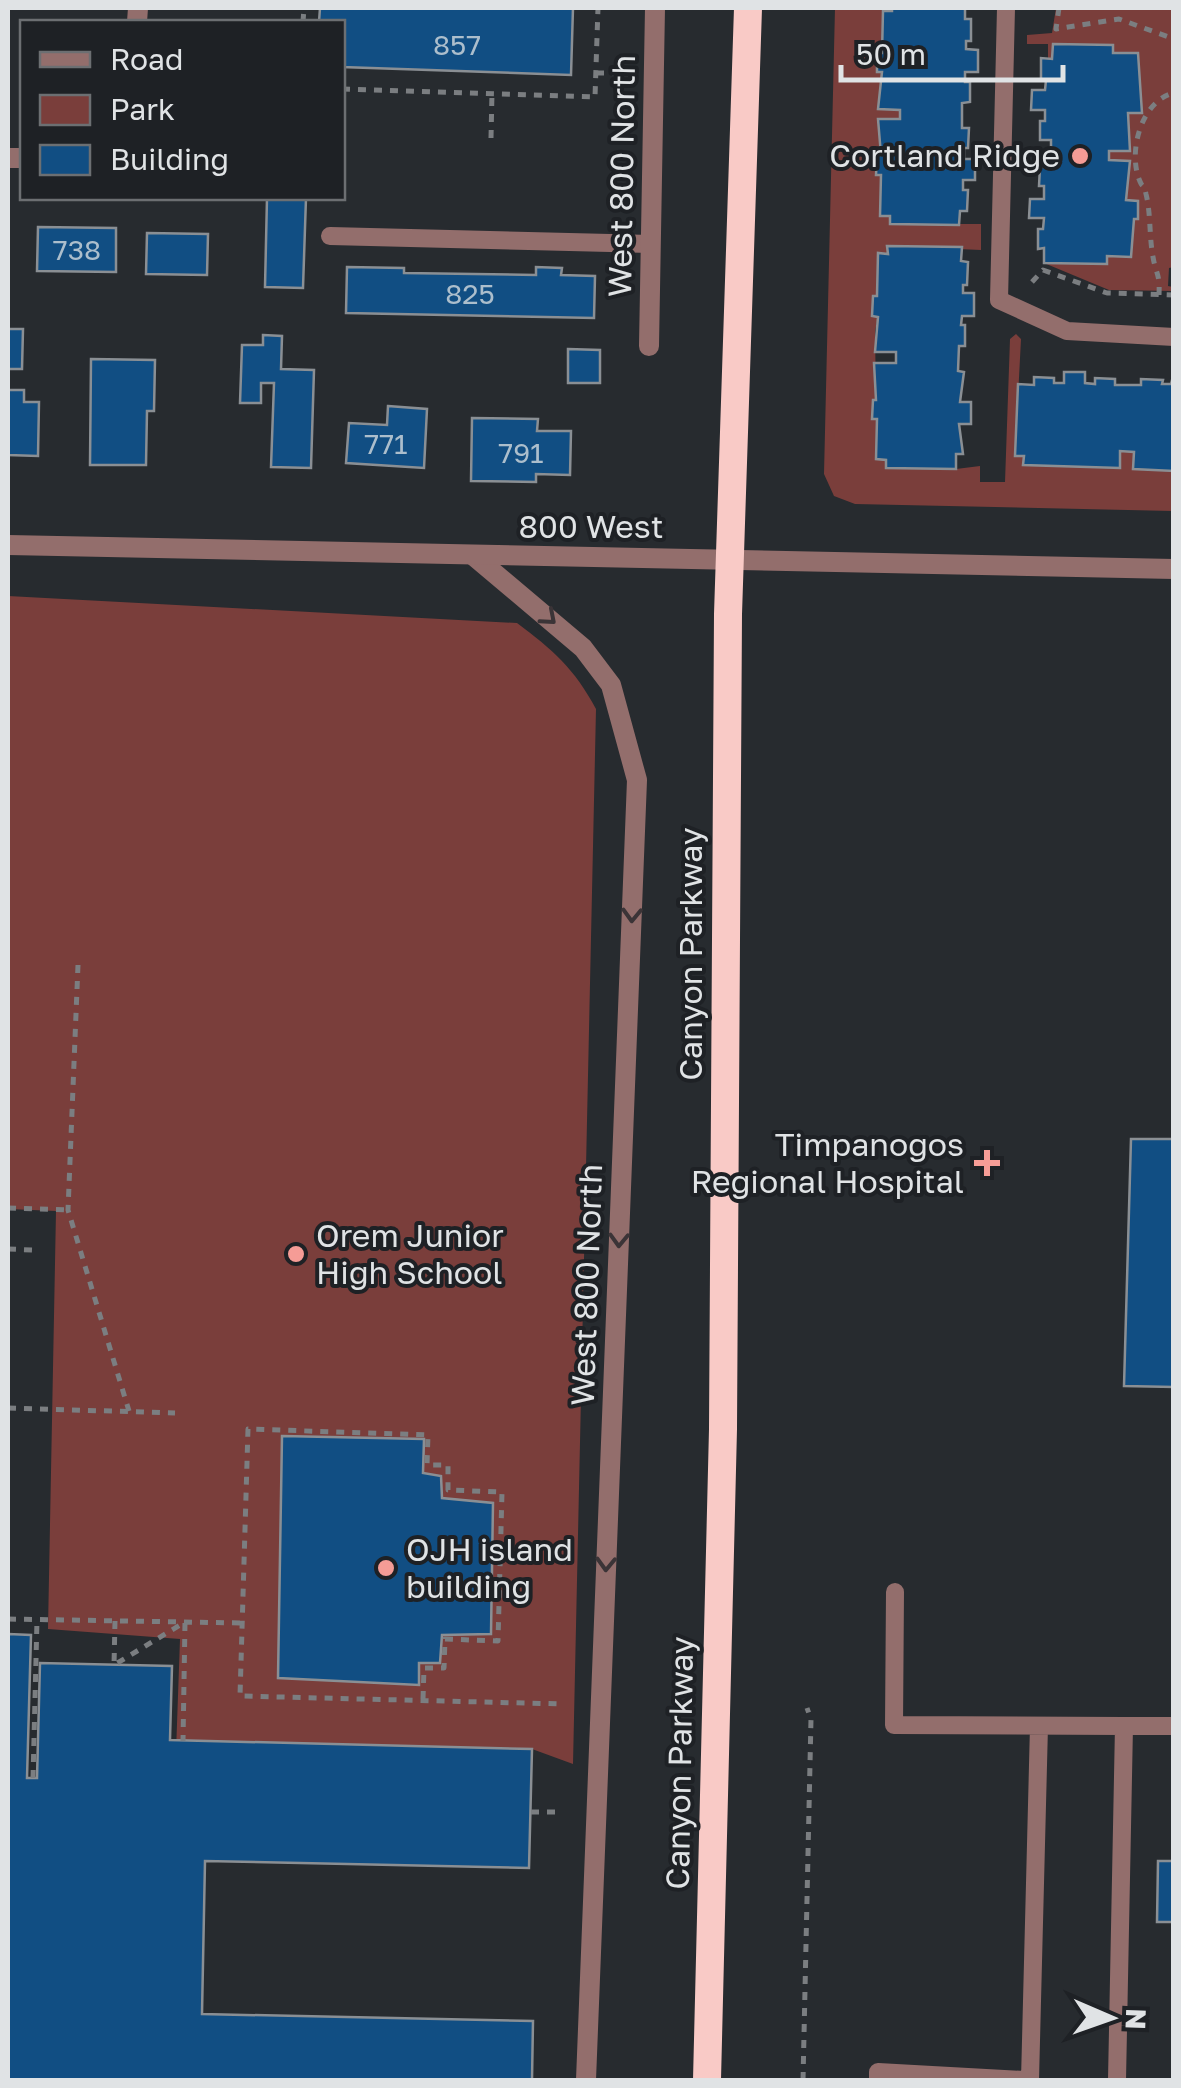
<svg xmlns="http://www.w3.org/2000/svg" width="1181" height="2088" font-family="'Golos Text',sans-serif">
  <style>
    .green { fill: #7a3e3b }
    .building { fill: #114e83; stroke: #8a8f94; stroke-width: 2.5 }
    .lines { fill: none; stroke-linecap: round; stroke-linejoin: round }
    .path { stroke: #7b7e81; stroke-width: 5; stroke-dasharray: 8 8; stroke-linecap: butt }
    .service { stroke: #936e6c; stroke-width: 18 }
    .minor { stroke: #936e6c; stroke-width: 20 }
    .tertiary { stroke: #936e6c; stroke-width: 20 }
    .trunk { stroke: #f9cac6; stroke-width: 28 }
    .oneway { stroke: #3b3437 }
    .poi-dot { fill: #f59c96; stroke: #1e2125; stroke-width: 4 }
    .labels { text-anchor: middle; stroke-width: 8; stroke-linejoin: round; paint-order: stroke }
    .number-label { font-size: 28px; fill: #acbecc }
    .poi-label { font-size: 32px; fill: #e0e3e5; stroke: #1e2125; text-anchor: end }
    .street-label { font-size: 32px; fill: #e0e3e5; stroke: #1e2125 }
  </style>
  <rect width="100%" height="100%" fill="#272b2f"/>
  <path class="green" d="M835,8h57v3h-9l-1,42h-5v18l5,1 -4,36 22,2v9h-22l3,36 -4,1 -1,18 5,1 -1,41h10v8h91v26l-93,-4v8h-10l-1,42h-4l-1,20 6,1 -3,14 1,69 -3,1 -1,17 5,1 -1,40 80,10 24,-3v16h25l5,-143 6,-5 5,5 -6,116 9,1v9l95,3 1,-17 14,1v17l39,2v40l-318,-7 -21,-8 -10,-22z
    M1056,8h117l1,259 -5,1 -1,18 5,1v4l-64,-1 -65,-27 62,1 1,-8h24l3,-37h4v-18l-12,-1 3,-39 -20,-1v-9h21l-2,-38 14,-1 -5,-59h-24l-1,-8 -58,-1 -2,15h-4v-15h-21v-9l25,-2z
    M8,596l509,27c36,27 57,45 79,86l-23,1055 -41,-15 -356,3 4,-113 -132,-10 8,-418 -48,-2z"/>
  <path class="building" d="M320,8h253l-2,67 -229,-8v-45h-23z
    M892,8h73v11h6v22h-5v8l12,1v22h-13v10h5v20l-8,1v25h7l-1,20h-4v11h11v21h-12v10h5l-1,21h-7l-1,14 -69,-1v-8h-10l1,-41h-5l1,-20h4l-3,-36h22v-9l-22,-1 4,-37h-5v-19h5l1,-42h9z
    M1053,44l60,1v8h25l4,60h-14l2,38h-21v9l21,1 -4,39 12,1v18h-4l-3,38 -24,-1v8l-63,-1v-15l-6,1v-20h5l1,-11h-15l1,-19h14v-13h-5l1,-19h11v-27h-11v-19h5v-11h-14l1,-20h13l1,-10h-5v-22l11,1z
    M267,198h39l-3,90 -38,-1z
    M38,227l78,1v44l-79,-1z
    M147,233l61,1 -1,41 -61,-1z
    M887,246l75,1 -1,14 7,1 -1,23h-4v8h11v23h-12l-1,9h4v21h-6l-1,25 6,1 -4,30h11v22h-12l4,30h-7v15l-70,-1v-8l-10,-1 1,-40h-5l1,-19h3l-2,-37h22v-11h-21l3,-35 -6,-1 1,-20h4l1,-43 10,1z
    M347,267l57,1v5l132,2v-8l26,1 -1,7 34,1 -1,42 -248,-5z
    M8,329h15l-1,40h-14z
    M263,335l19,1 -1,33 33,1 -3,98 -40,-1 3,-84h-13v20h-21l2,-58h21z
    M568,349l32,1v33h-32z
    M91,359l64,1 -1,51h-7l-1,54h-56z
    M1064,372h21v11l10,1v-6l20,1v6h26v-6l22,1 -1,4h9l3,-12v99l-41,-2 1,-17 -14,-1v17l-97,-3 1,-9h-9l3,-72 16,1v-8l20,1v5h10z
    M8,390h16v12h15l-1,54 -30,-1z
    M388,406l39,3 -3,59 -78,-5 3,-40 38,2z
    M472,418l66,1 -1,12h34l-1,44 -34,-1v8l-65,-1z
    M1131,1139h43v248l-50,-1z
    M282,1436l142,3 -1,34 18,3 1,22 51,5 -2,131 -49,1 -2,28h-21v22l-141,-7z
    M8,1634l23,1 -4,143h10l3,-115 132,3 -2,74 362,9 -3,119 -324,-7 -3,153 331,7 -1,59h-524z
    M1158,1861h16v61h-17z"/>
  <g class="lines">
    <path class="path" d="M1059,8l-3,21 63,-10 55,20
      M303,22l1,-14
      M596,73h37
      M342,89l253,8 3,-89
      M491,138l1,-45
      M1032,282l11,-12 64,23 67,2
      M1159,295c1,-23 -3,-20 -6,-38 -4,-21 -2,-43 -7,-63 -3,-14 -2,-2 -7,-15 -11,-29 3,-79 35,-86
      M78,965l-10,245 61,201
      M8,1208l60,2
      M8,1249l25,1v5
      M8,1408l167,5
      M8,1619l234,4
      M115,1621l-1,44 71,-43 -2,119
      M423,1699l1,-31h20l1,-29 53,2 4,-149 -54,-2v-25h-21l1,-30 -180,-6 -8,267 324,8
      M33,1778l4,-158
      M531,1812h31
      M803,2080l8,-361 -4,-11"/>
    <path class="service" d="M1006,8l-7,292 68,31 107,6
      M330,236l321,8
      M895,1592l-1,133 230,1
      M878,2080v-8l146,8
      M1030,2080l9,-354
      M1117,2080l7,-354h50"/>
    <path class="minor" d="M137,22l1,-14
      M8,158h14
      M649,346l6,-338
      M474,556l109,92 28,37 26,95 -51,1300"/>
    <path class="tertiary" d="M8,545l1166,24"/>
    <path class="trunk" d="M707,2080l16,-651 5,-815 20,-606"/>
  </g>
  <defs><path id="oneway-chevron" d="M-2-3.5L2.5 0L-2 3.5" fill="none" stroke-width="1.6" stroke-linecap="round" stroke-linejoin="round" transform="scale(2.5)"/></defs>
  <g class="oneway">
    <use href="#oneway-chevron" transform="translate(549 618) rotate(41)"/>
    <use href="#oneway-chevron" transform="translate(632 915) rotate(92)"/>
    <use href="#oneway-chevron" transform="translate(619 1240) rotate(92)"/>
    <use href="#oneway-chevron" transform="translate(606 1564) rotate(92)"/>
  </g>
  <g class="poi-dot">
    <circle cx="1080" cy="156" r="10"/>
    <path d="M982 1148h10v10h10v10h-10v10h-10v-10h-10v-10h10z"/>
    <circle cx="296" cy="1254" r="10"/>
    <circle cx="386" cy="1568" r="10"/>
  </g>
  <g class="labels">
    <g class="number-label">
      <text x="457" y="55">857</text>
      <text x="77" y="260">738</text>
      <text x="470" y="304">825</text>
      <text x="386" y="454">771</text>
      <text x="521" y="463">791</text>
    </g>
    <g class="poi-label">
      <text x="1060" y="167">Cortland Ridge</text>
      <text x="964" y="1156">Timpanogos<tspan x="964" dy="37">Regional Hospital</tspan></text>
      <text x="316" y="1247" text-anchor="start">Orem Junior<tspan x="316" dy="37">High School</tspan></text>
      <text x="406" y="1561" text-anchor="start">OJH island<tspan x="406" dy="37">building</tspan></text>
    </g>
    <g class="street-label">
      <text transform="translate(622 176) rotate(-89)" y="11">West 800 North</text>
      <text x="591" y="538">800 West</text>
      <text transform="translate(691 954) rotate(-90)" y="11">Canyon Parkway</text>
      <text transform="translate(587 1285) rotate(-88)" y="11">West 800 North</text>
      <text transform="translate(680 1763) rotate(-89)" y="11">Canyon Parkway</text>
    </g>
  </g>
  <rect width="1181" height="2088" fill="none" stroke="#e0e3e5" stroke-width="20"/>
  <rect x="20" y="20" width="325" height="180" fill="#1e2125" stroke="#6c6f72" stroke-width="2.5"/>
  <rect x="40" y="52" width="50" height="15" fill="#936e6c" stroke="#6c6f72" stroke-width="2.5"/>
  <text x="110" y="70" font-size="30" fill="#e0e3e5">Road</text>
  <rect x="40" y="95" width="50" height="30" fill="#7a3e3b" stroke="#6c6f72" stroke-width="2.5"/>
  <text x="110" y="120" font-size="30" fill="#e0e3e5">Park</text>
  <rect x="40" y="145" width="50" height="30" fill="#114e83" stroke="#6c6f72" stroke-width="2.5"/>
  <text x="110" y="170" font-size="30" fill="#e0e3e5">Building</text>
  <g transform="translate(1111 2018) rotate(92)" stroke="#1e2125" stroke-width="8" paint-order="stroke">
  <path d="M0-8L18 38L0 25L-18 38Z" fill="#e0e3e5"/>
  <text y="-15" font-size="28" font-weight="bold" text-anchor="middle" fill="#e0e3e5">N</text>
  </g>
  <path d="M841 65v15h222v-15" fill="none" stroke="#e0e3e5" stroke-width="5"/>
  <text x="856" y="65" font-size="30" fill="#e0e3e5" stroke="#1e2125" stroke-width="8" paint-order="stroke">50 m</text>
</svg>
